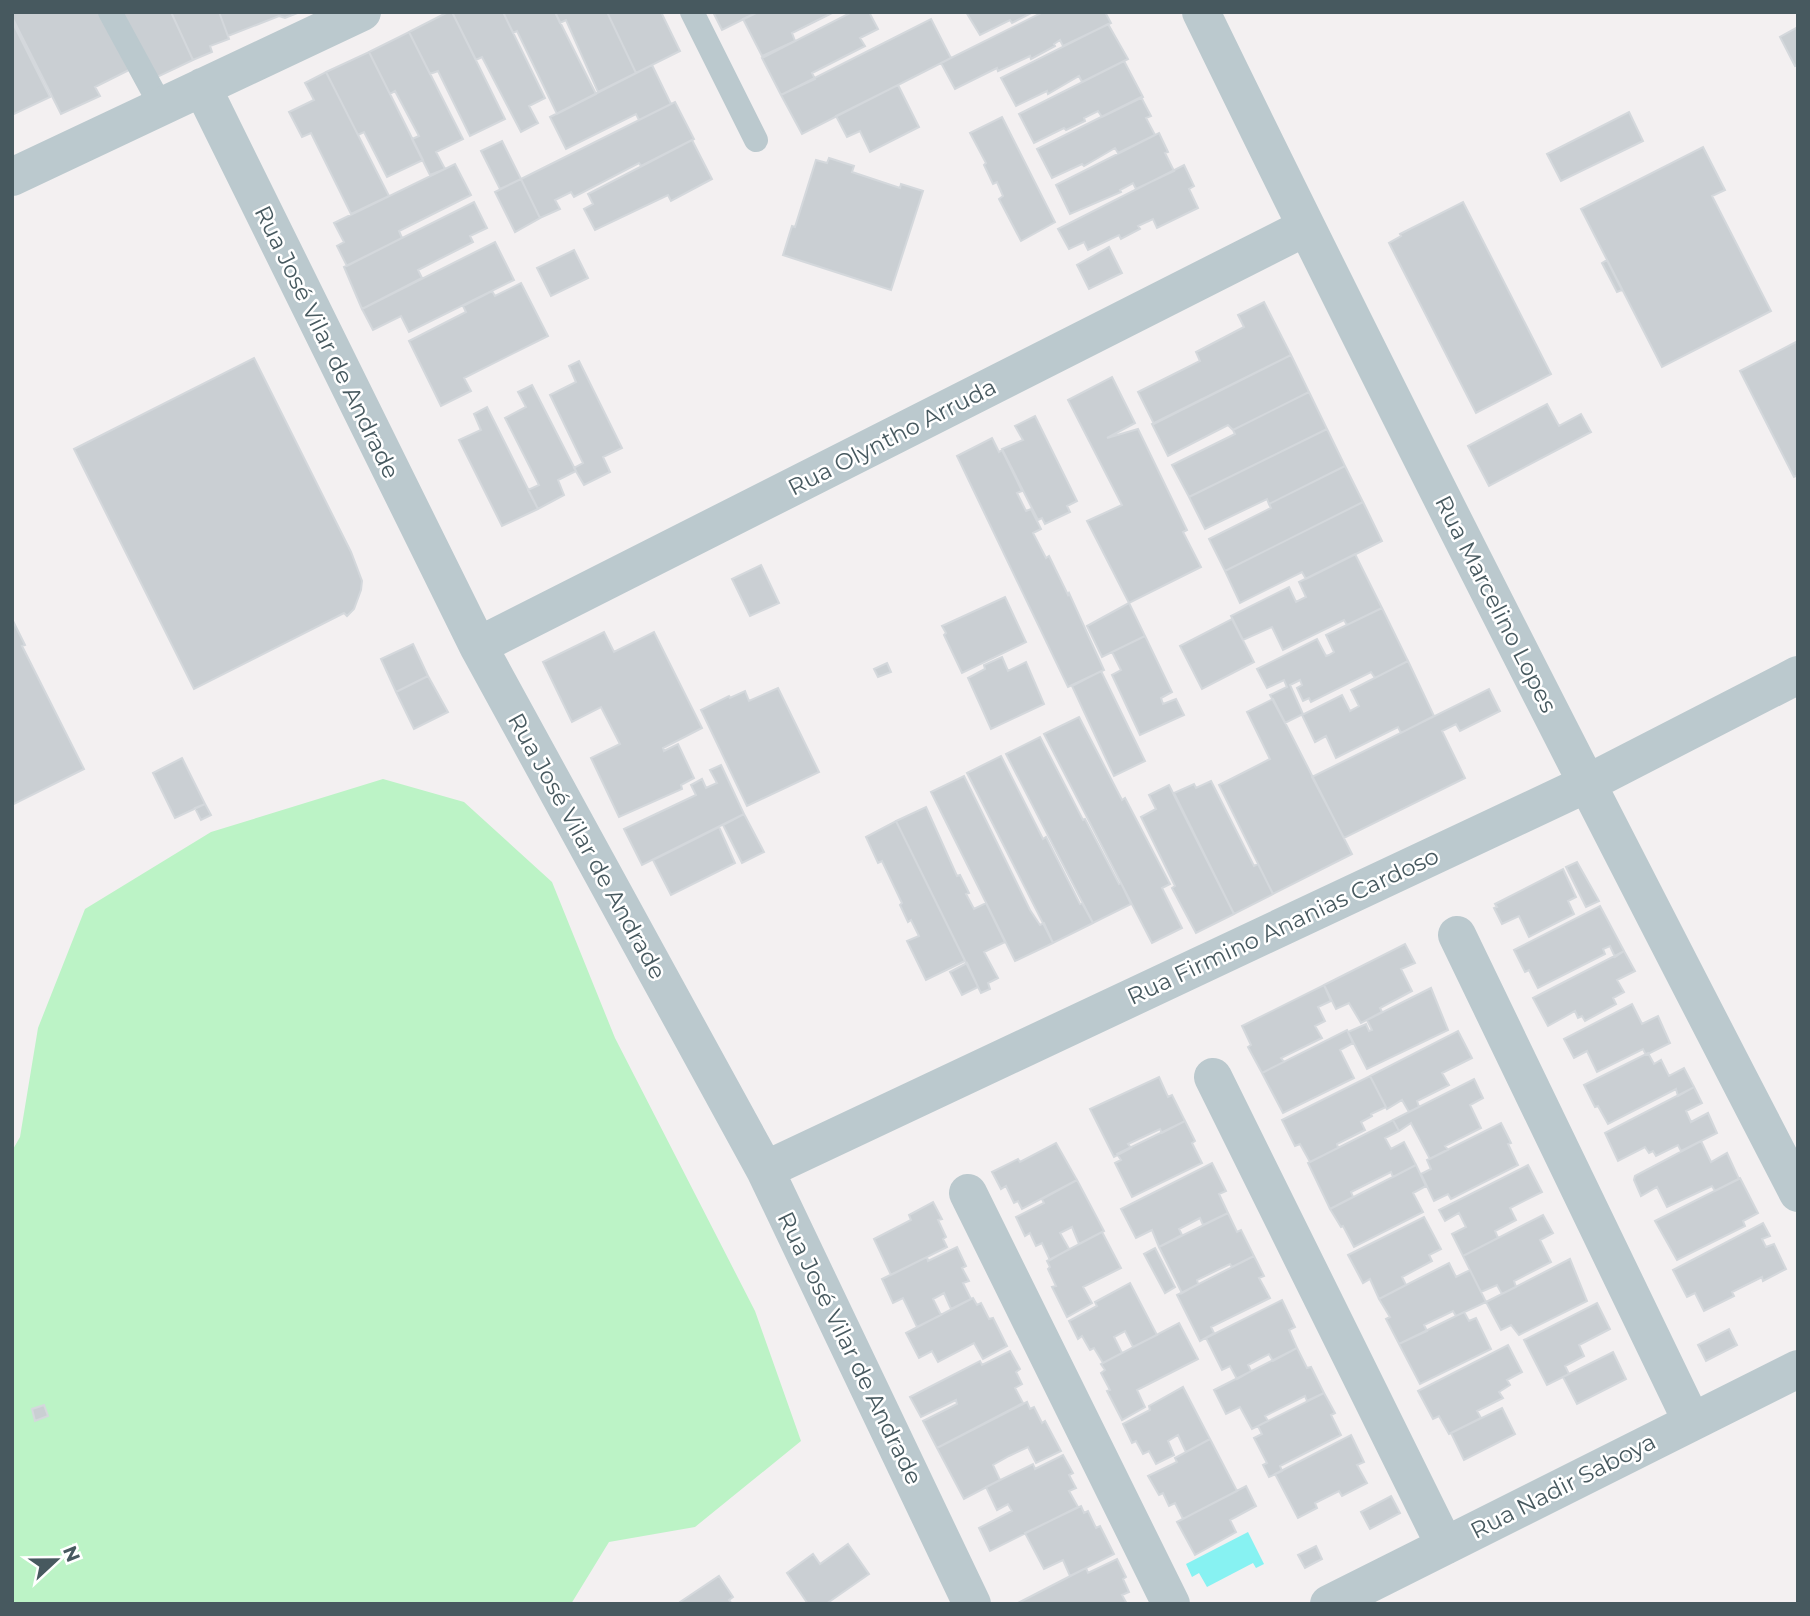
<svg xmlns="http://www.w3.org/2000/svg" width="1810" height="1616" font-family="Montserrat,sans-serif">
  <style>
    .green { fill: #bcf3c6 }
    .water { fill: #87f2f2 }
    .building { fill: #cacfd3; stroke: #d4d8dc; stroke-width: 2 }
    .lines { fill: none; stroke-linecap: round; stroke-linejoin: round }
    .lane { stroke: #bbc9ce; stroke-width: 24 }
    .street { stroke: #bbc9ce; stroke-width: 38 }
    .labels { text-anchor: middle; stroke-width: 5; stroke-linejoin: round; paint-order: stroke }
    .street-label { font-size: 23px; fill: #47595f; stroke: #fff }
  </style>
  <rect width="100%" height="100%" fill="#f3f0f1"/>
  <path class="green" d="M383,779l81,23 88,80 63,156 140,273 46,130 -106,86 -86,15 -38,62h-559v-453l8,-14 18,-109 47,-119 126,-77z"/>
  <path class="water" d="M1248,1532l16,32 -8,4 -3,-5 -46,24 -8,-14 -7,4 -6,-13z"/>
  <path class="building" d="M12,12h87l30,58 -34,17 5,9 -39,18 -49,-97z
    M121,12h50l22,48 -38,18z
    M171,12h48l10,27 -19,7 2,6 -19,8z
    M219,12h81l-15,6 -6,-2 -51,20z
    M448,12h4l53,107 -35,17 -32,-65 -8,3 -21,-42z
    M452,12h51l42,86 -16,8 9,17 -17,9 -39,-75 -6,3z
    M503,12h52l41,82 -39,20 -40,-83 -4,2z
    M555,12h52l29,61 -38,19 -32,-72 -6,3z
    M607,12h54l19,39 -44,22z
    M713,12h45l-36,18z
    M758,12h76l-42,21 3,8 -33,15 -19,-37z
    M852,12h17l9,17 -18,9 5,8 -53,27 3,6 -34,16 -19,-37z
    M966,12h67l-21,11 -2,-3 -30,15z
    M1043,12h62l6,11 -48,23 -3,-6 -6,4 1,2 -24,13 -1,-3 -32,15 -1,-3 -42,21 -14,-26z
    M931,19l20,39 -149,76 -21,-39z
    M12,21l38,76 -38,18 1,-24z
    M1108,24l20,35 -46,23 -3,-6 -31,18 -1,-3 -31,15 -15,-28z
    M1798,27v38l-3,1 -15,-29z
    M409,32l54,107 -27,13 9,17 -15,6 -18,-36 7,-3 -24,-45 -5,3 -21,-42z
    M369,52l54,108 -36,17 -23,-45 -6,3 -32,-63z
    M1124,61l19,36 -41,20 -4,-6 -14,7 1,3 -19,9 -2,-2 -30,15 -15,-29z
    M652,65l19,39 -32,16 -3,-6 -70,35 -16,-32z
    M326,72l63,124 -38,18 -40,-81 -9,4 -13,-25 25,-12 -9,-17z
    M898,85l21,42 -49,25 -10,-21 -13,6 -11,-21z
    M1141,97l10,19 -5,2 9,17 -37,18 -3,-5 -31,18 -2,-2 -30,14 -15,-29z
    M675,102l19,37 -53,27 -2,-3 -65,34 -3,-5 -16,8 5,9 -20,9 -19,-39z
    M1629,112l14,29 -82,40 -14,-27z
    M1002,117l53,105 -34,19 -22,-42 4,-3 -6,-14 -4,2 -9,-19 2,-2 -16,-30z
    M1159,133l9,19 -3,1 9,18 -38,18 -3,-6 -13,7 1,2 -51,22 -14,-29z
    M692,140l20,39 -41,22 -3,-6 -73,35 -11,-21 9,-5 -5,-10z
    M502,141l19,38 -21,10 -19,-38z
    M1703,147l22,43 -13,6 59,115 -109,56 -81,-158z
    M829,158l25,8 -2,6 48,16 1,-4 22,7 -32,99 -108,-35 9,-29 3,1 21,-67 11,3z
    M455,164l16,31 -72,36 3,7 -55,28 -10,-20 7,-4 -10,-19z
    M1184,165l10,21 -5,3 9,19 -41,20 -4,-9 -15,7 2,3 -19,10 -2,-4 -31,15 -4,-8 -15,7 -11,-20z
    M521,179l19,39 -25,14 -20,-40z
    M474,202l13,26 -17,8 3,6 -55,28 4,8 -60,31 -18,-42z
    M1463,202l88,172 -75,39 -87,-170 12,-7 -1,-2z
    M495,242l19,38 -105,52 -8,-16 -28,14 -11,-21z
    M1109,247l13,26 -33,16 -12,-24z
    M574,250l14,28 -37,18 -14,-28z
    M1607,260l15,30 -5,2 -15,-29z
    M521,283l27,53 -84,42 7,13 -30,15 -32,-65 57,-29 -3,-6 29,-15 3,5z
    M1264,302l27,53 -137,69 -16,-32 62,-31 -4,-9 48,-25 -6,-12z
    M1798,341v134l-4,2 -54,-106z
    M1291,355l18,37 -76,38 -5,-5 -60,31 -16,-32z
    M254,358l97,194 11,29 -1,9 -7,19 -7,7 -3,-3 -150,76 -120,-240z
    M579,361l43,87 -19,9 7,15 -26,13 -10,-17 9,-5 -33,-68 26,-13 -7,-16z
    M1112,377l23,46 -28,15 31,-9 49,101 -4,2 18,35 -72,36 -42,-82 35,-16 -54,-105z
    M532,385l44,86 -18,9 6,15 -26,14 -10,-19 11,-5 -34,-67 21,-11 -8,-15z
    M1309,392l18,37 -138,68 -17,-32 63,-31 -2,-4z
    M1547,404l12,22 22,-12 10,18 -102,54 -21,-40z
    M487,407l51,102 -36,17 -43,-86 22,-10 -7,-16z
    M1035,416l42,85 -10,5 3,6 -25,12 -3,-6 -4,2 -36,-71 21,-9 -8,-14z
    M1327,429l18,37 -76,38 -2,-5 -62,30 -16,-32z
    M992,438l7,14 3,-2 20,41 -5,2 9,18 5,-2 10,20 -8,4 13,25 3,-2 19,39 1,-2 35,77 -36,17 -111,-231z
    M1345,466l18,36 -138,69 -16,-32 62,-31 -2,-4z
    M1363,502l19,39 -76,38 -4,-7 -62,31 -15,-32z
    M1355,554l27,54 -35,17 -3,-5 -61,30 -11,-23 -29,13 -12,-24 58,-29 7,15 10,-5 -7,-15z
    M761,565l18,38 -29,13 -18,-37z
    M1005,597l21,45 -64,31 -18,-38 2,-2 -4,-7z
    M1129,603l16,33 -43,21 -15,-31z
    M1382,608l26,53 -33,17 -4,-6 -60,30 -2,-4 -6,3 -6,-13 5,-3 -2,-5 -10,5 13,29 -18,9 -15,-28 17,-8 -3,-7 -17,8 -10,-19 60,-30 9,17 3,-1 5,-3 -8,-17z
    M12,619l13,26 -3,1 62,123 -72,36z
    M1232,619l22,43 -52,27 -22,-43z
    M604,632l10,20 40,-20 48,96 -39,20 1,3 14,-7 16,34 -13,7 1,4 -63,28 -28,-59 29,-14 -19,-37 -29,15 -29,-60z
    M1145,636l27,56 -11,6 2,6 13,-5 8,16 -44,20 -28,-60 9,-5 -9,-18z
    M413,644l15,32 -32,16 -15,-33z
    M1002,657l6,14 18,-9 18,42 -53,25 -23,-51 17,-9 -1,-4z
    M1408,661l26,55 -33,17 -3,-6 -62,31 -10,-22 -11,6 -13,-27 40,-20 8,16 9,-5 -8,-16z
    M887,663l4,9 -13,5 -4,-8z
    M1101,671l44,90 -31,15 -42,-90z
    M428,676l20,36 -34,17 -18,-37z
    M778,688l41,84 -72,34 -46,-96 28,-14 1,2 15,-7 4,10z
    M1489,689l11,22 -40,20 -4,-7 -14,7 23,47 -121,60 -32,-61z
    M1273,699l79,155 -79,40 -54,-109 51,-26 -23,-47z
    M1079,717l43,83 3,-2 45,86 -8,4 20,40 -30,15 -108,-209z
    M1040,737l43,83 2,-1 34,65 2,-1 10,21 -38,19 -87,-169z
    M1001,756l42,83 3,-2 34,67 2,-1 11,20 -40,20 -86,-170z
    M182,758l23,46 -30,14 -22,-45z
    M721,765l23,49 -102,51 -18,-36 72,-34 -5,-10 11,-6 4,9 11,-5 -7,-13z
    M964,776l66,134 10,15 4,-2 9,20 -38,18 -84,-169z
    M1211,781l43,85 4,-2 15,30 -39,20 -60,-121 20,-9 2,4z
    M1169,785l65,129 -38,19 -24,-45 3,-2 -34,-69 15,-8 -7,-14z
    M205,804l6,11 -10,5 -6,-12z
    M926,807l31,69 3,-1 9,18 -3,1 8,15 12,-6 19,39 -21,10 14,26 -10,5 2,6 -9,4 -85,-172z
    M744,814l20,38 -22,11 -19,-38z
    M896,821l69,140 -39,19 -19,-39 12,-5 -8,-16 -3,2 -8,-17 2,-2 -20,-42 -4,2 -12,-26z
    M719,827l16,36 -64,32 -18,-35z
    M1577,862l22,39 -13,6 -20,-40z
    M1563,869l13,28 -8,4 6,13 -45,23 -10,-21 -17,8 -8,-16 3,-1 -2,-3z
    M1600,906l24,45 -9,6 -5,-11 -7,3 2,5 -67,34 -9,-18 -4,2 -11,-22z
    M1405,944l10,19 -14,6 11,22 -32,17 2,4 -21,11 -12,-20 -13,6 -12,-24z
    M1624,951l11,20 -18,9 7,12 -11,6 3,6 -31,17 -3,-5 -4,2 -3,-7 -27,15 -15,-28z
    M967,963l11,24 -16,8 -12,-23z
    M1324,985l7,16 -13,6 7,14 -10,5 7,12 -41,20 3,4 -22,11 -14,-26 3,-2 -9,-19z
    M1431,988l17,42 -81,39 -19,-37 18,-8 3,7 3,-1 -5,-10z
    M1632,1004l10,20 16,-8 12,27 -24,12 -3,-6 -46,23 -10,-21 -13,7 -10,-19z
    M1347,1030l6,13 -13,7 14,28 -71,35 -21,-40z
    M1458,1031l14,27 -30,15 7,12 -32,16 2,6 -10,5 -7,-12 -15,9 -17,-33z
    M1648,1053l6,11 7,-4 8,16 15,-8 10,19 -16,9 -2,-7 -68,35 -10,-18 -3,1 -11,-22z
    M1370,1076l16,31 -15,7 1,2 -11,6 4,8 -28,14 1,4 -28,14 -10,-18 -5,2 -13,-26z
    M1159,1077l9,20 4,-2 13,26 -23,12 -2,-4 -32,15 3,4 -17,9 -24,-48z
    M1474,1079l9,19 -13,7 11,23 -36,18 3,4 -18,9 -19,-36 -12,8 -6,-11z
    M1694,1087l8,16 -16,8 5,11 17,-9 9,20 -36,18 -3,-6 -22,11 -3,-5 -4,2 -4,-6 -27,14 -13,-28z
    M1393,1120l6,11 -14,7 6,11 13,-7 12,23 -23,12 -2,-5 -40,20 2,5 -23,12 -22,-46z
    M1185,1121l10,20 -3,2 10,20 -70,34 -17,-34 6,-3 -4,-6z
    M1501,1123l10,20 -3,1 10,21 -67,34 -3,-5 -14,7 -13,-27 10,-5 -4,-9z
    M1701,1141l10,21 16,-9 12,26 -24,12 -3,-5 -45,21 -10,-20 -16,9 -7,-16 1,-4z
    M1056,1143l21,37 -55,29 -4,-8 -4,2 -8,-17 -5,3 -9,-17 26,-13 2,3z
    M1212,1163l14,28 -7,3 9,19 -25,12 -3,-7 -21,11 3,6 -23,12 -7,-17 -16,8 -15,-29z
    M1416,1165l10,21 -13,7 10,19 -69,35 -11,-21 -2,1 -11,-18z
    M1528,1165l14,27 -32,16 6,12 -21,11 3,7 -35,18 -11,-22 14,-7 -7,-14 -14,8 -6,-11z
    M1740,1178l18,35 -15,8 2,5 -68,34 -22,-39z
    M1077,1180l27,51 -25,13 -7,-17 -12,6 9,16 -19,11 -8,-17 -6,3 -6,-13 -5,3 -9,-19 28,-14 -2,-4z
    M933,1202l9,17 -4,1 8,17 -3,2 4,8 -56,28 -17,-36 37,-19 -2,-5z
    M1228,1213l9,19 4,-2 13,26 -22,11 -2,-3 -33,16 1,4 -16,9 -23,-46z
    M1543,1215l10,18 -13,7 11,22 -37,19 2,6 -14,7 -5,-9 -16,7 -18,-36z
    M1424,1217l17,32 -12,6 3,6 -30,16 4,8 -27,14 -9,-20 -7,4 -15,-28z
    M1763,1223l7,13 -8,3 4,8 8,-3 12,25 -23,12 -1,-4 -30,15 2,4 -30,15 -9,-18 -8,4 -14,-27z
    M1102,1232l19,36 -38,19 9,16 -25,14 -15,-30 4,-1 -8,-17 2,-2 -3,-6z
    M957,1247l9,19 -4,2 7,13 -6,2 8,16 -20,10 -7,-16 -11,6 8,16 -24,12 -14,-29 -10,5 -11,-24 45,-22 1,4z
    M1155,1248l20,39 -10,6 -21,-39z
    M1254,1256l10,20 -5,2 11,20 -59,29 3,6 -14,8 -23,-46z
    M1570,1259l17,42 -68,34 -8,-10 -10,5 -15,-28z
    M1449,1263l7,14 14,-7 16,32 -30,14 -3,-5 -29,14 3,6 -28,13 -13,-25 4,-2 -11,-18z
    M1130,1283l27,52 -24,12 -8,-16 -11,6 8,16 -19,10 -9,-15 -4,2 -8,-14 -4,3 -9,-18 28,-15 -2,-4z
    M973,1298l4,7 4,-2 8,16 4,-1 14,28 -24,13 -9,-16 -36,19 -6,-11 -13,7 -13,-25z
    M1282,1300l13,27 -6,3 8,18 -24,13 -4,-7 -21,11 3,6 -14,8 -7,-13 -8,4 -16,-32z
    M1597,1303l13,26 -31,16 5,11 -19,10 4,8 -22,11 -23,-45z
    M1464,1312l5,9 7,-3 15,31 -71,35 -21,-40z
    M1179,1323l19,36 -61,31 8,17 -23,13 -15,-29 3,-1 -9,-17 4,-3 -4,-6z
    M1729,1329l8,16 -31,16 -8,-16z
    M1508,1345l14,27 -15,8 3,5 -11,7 4,6 -26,13 4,7 -32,16 -10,-18 -6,3 -15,-28z
    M1297,1348l10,20 4,-1 13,26 -17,8 -2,-5 -40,20 3,5 -16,8 -12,-22 -14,7 -12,-24z
    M1010,1351l10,18 -4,3 6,12 -7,4 8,15 -86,45 -14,-27 34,-17 -1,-4 -35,17 -11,-20 70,-36 2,4z
    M1613,1352l13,27 -49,25 -14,-27z
    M1183,1387l27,52 -24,13 -8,-17 -10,6 6,14 -18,9 -7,-13 -6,3 -7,-13 -4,2 -9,-19 27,-14 -1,-4z
    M1324,1393l11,20 -4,2 10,20 -61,31 2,5 -13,6 -6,-12 4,-2 -13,-25 8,-4 -4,-8z
    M1027,1402l3,7 4,-2 8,16 3,-2 16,30 -25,12 -8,-16 -19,9 -16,9 7,15 -36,19 -27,-51z
    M44,1405l4,11 -13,5 -3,-12z
    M1502,1408l13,26 -51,26 -13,-27z
    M1351,1435l13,27 -7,3 10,18 -25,13 -3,-5 -24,12 2,5 -19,10 -23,-44z
    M1210,1439l27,52 -54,28 -8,-16 -6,3 -6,-13 -4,2 -11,-19 29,-14 -2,-4z
    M1063,1455l10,18 -4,2 7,13 -7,3 9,16 -88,44 -11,-23 33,-17 -4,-7 -11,6 -11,-23 47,-23 2,5z
    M1246,1486l10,20 -26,14 6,12 -41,23 -18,-33z
    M1391,1496l9,17 -30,16 -9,-17z
    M1081,1506l3,7 4,-2 8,17 4,-2 14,28 -44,22 -7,-16 -19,9 -19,-36z
    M848,1544l21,30 -43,30h-18l-21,-31 26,-19 7,10z
    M1316,1546l6,13 -17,9 -7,-13z
    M1117,1559l9,18 -3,2 6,13 -7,3 5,9 -109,-1 68,-35 2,5z
    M719,1576l14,21 -4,3 3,4h-51l-1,-2z"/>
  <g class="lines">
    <path class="lane" d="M110,12l51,94
      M692,12l64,128"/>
    <path class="street" d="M1201,12c193,397 394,789 597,1181
      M202,87l276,559 287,524 207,434
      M12,177l350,-165
      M478,646l828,-419
      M1457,935l235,487
      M1213,1077l232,469
      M765,1170l821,-386 212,-109
      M968,1193l203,411
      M1329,1604l469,-235"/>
  </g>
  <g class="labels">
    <g class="street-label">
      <text transform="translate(327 342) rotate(64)" y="8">Rua José Vilar de Andrade</text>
      <text transform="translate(892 437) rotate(-27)" y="8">Rua Olyntho Arruda</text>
      <text transform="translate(1496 604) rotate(63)" y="8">Rua Marcelino Lopes</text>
      <text transform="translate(587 846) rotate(61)" y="8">Rua José Vilar de Andrade</text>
      <text transform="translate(1283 926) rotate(-25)" y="8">Rua Firmino Ananias Cardoso</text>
      <text transform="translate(850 1348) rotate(64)" y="8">Rua José Vilar de Andrade</text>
      <text transform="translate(1563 1486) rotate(-27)" y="8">Rua Nadir Saboya</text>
    </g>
  </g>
  <rect width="1810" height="1616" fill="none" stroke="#47595f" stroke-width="28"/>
  <g transform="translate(56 1560) rotate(68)" stroke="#ffffff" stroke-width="5" paint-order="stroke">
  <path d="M0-5L12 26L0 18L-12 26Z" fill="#47595f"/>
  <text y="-10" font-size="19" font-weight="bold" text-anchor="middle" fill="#47595f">N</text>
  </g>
</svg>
